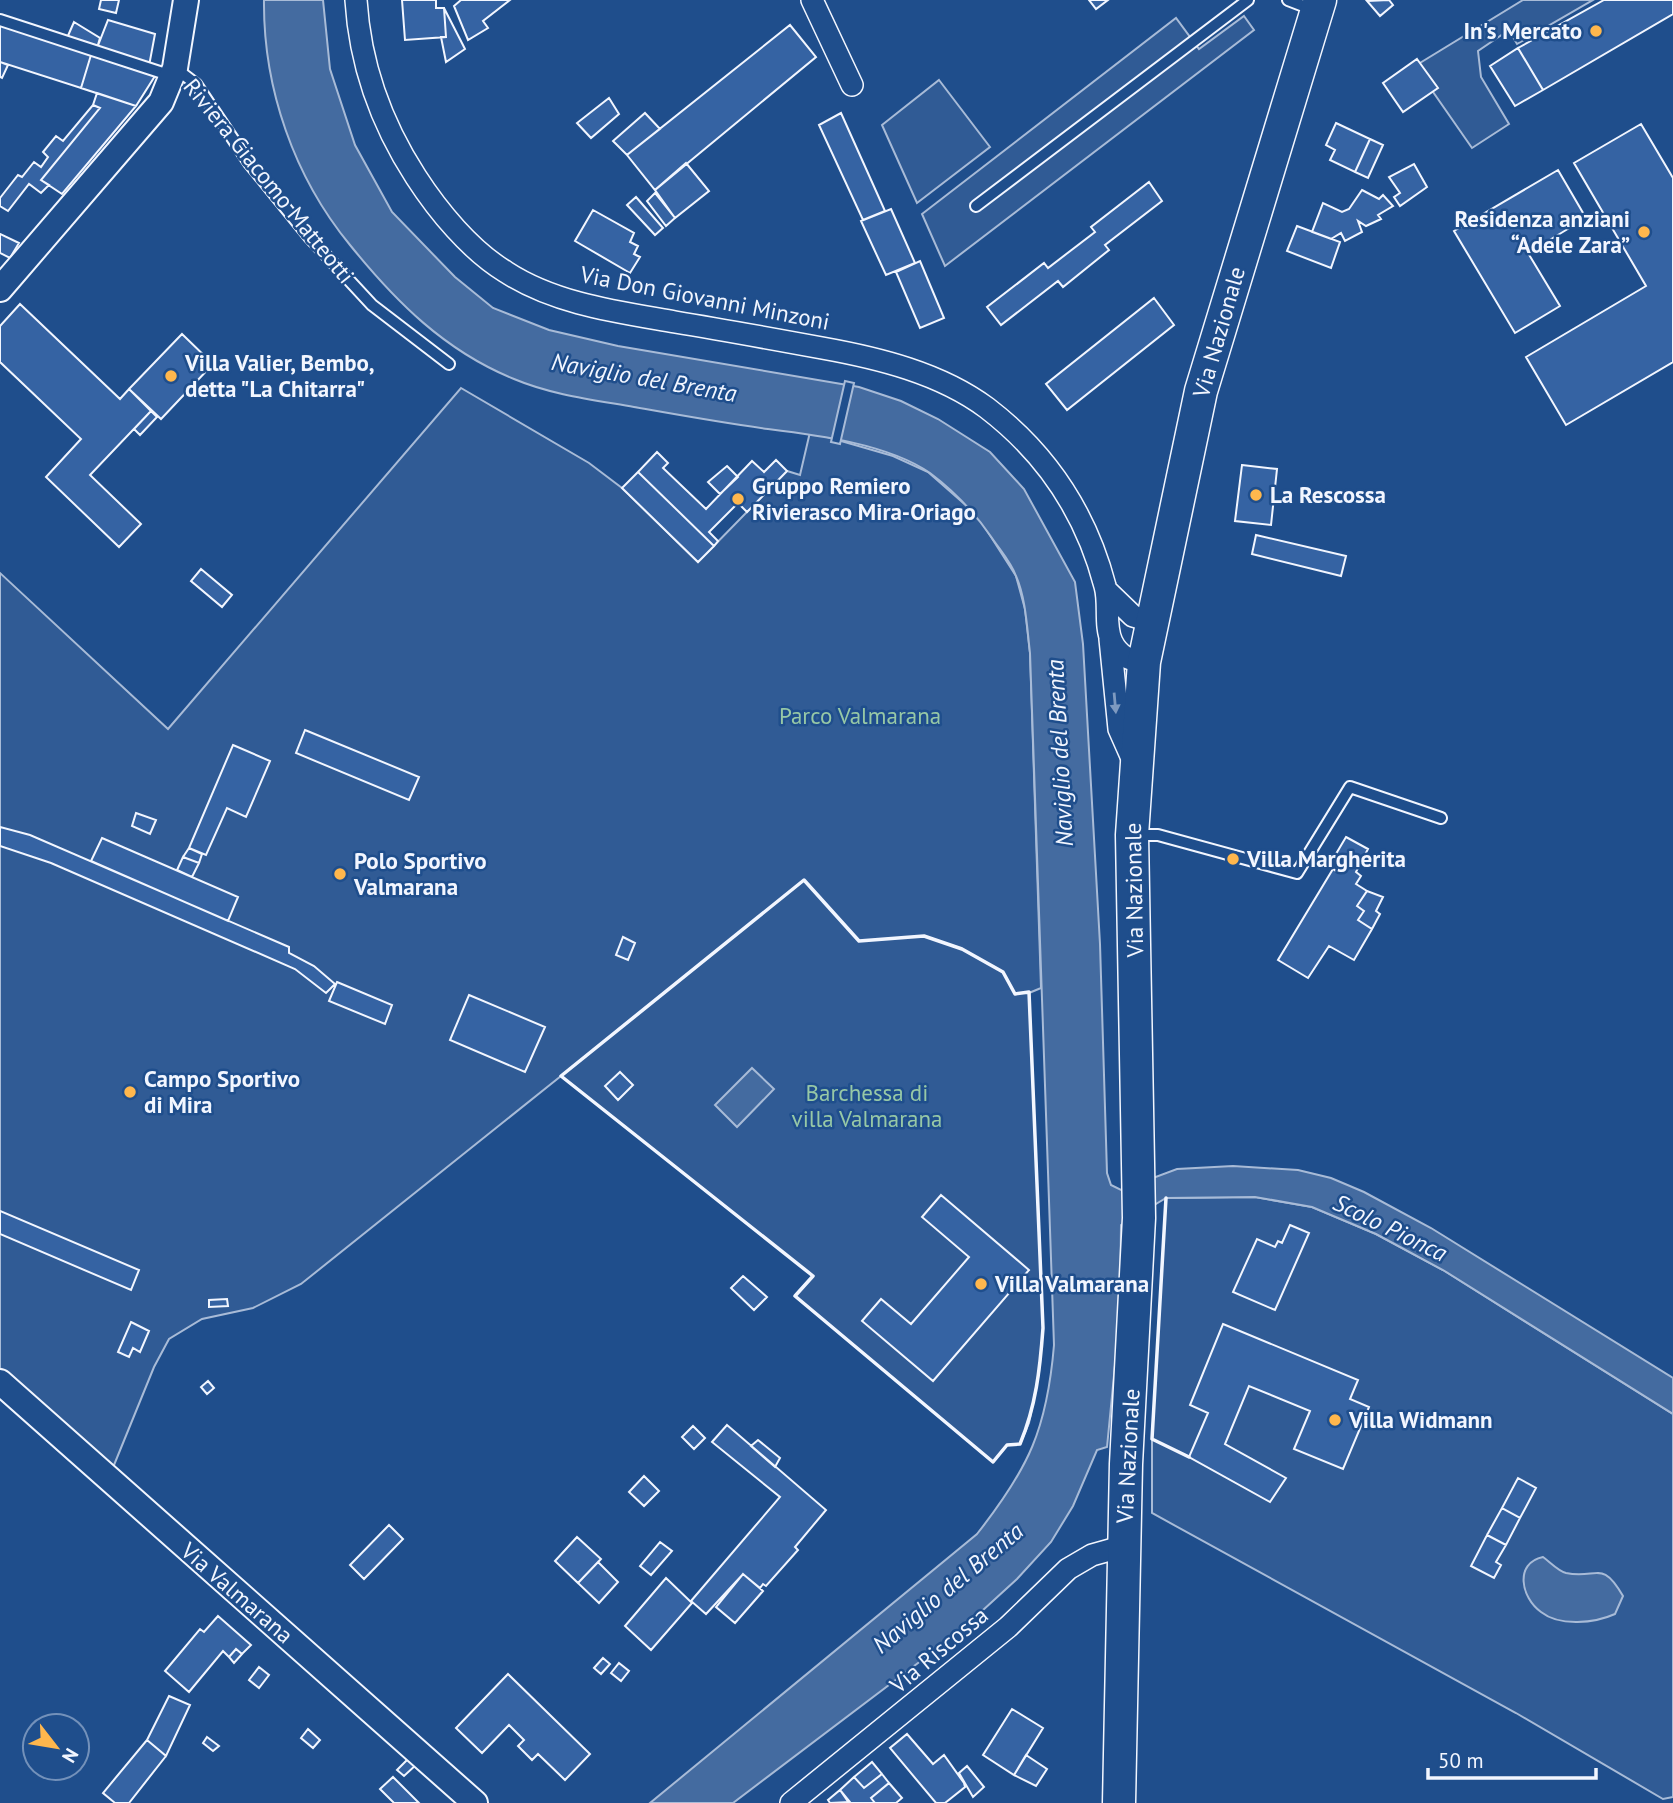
<svg xmlns="http://www.w3.org/2000/svg" width="1673" height="1803" font-family="'PT Sans',sans-serif">
  <style>
    .built { fill: #305b95; stroke: #a8bbd7; stroke-width: 2 }
    .water { fill: #446ba0; stroke: #a8bbd7; stroke-width: 2 }
    .pier { fill: #1f4e8c; stroke: #a8bbd7; stroke-width: 2 }
    .building { fill: #3563a3; stroke: #f2f6ff; stroke-width: 2 }
    .lines { fill: none; stroke-linecap: round; stroke-linejoin: round }
    .service-casing { stroke: #f2f6ff; stroke-width: 14 }
    .minor-casing { stroke: #f2f6ff; stroke-width: 24 }
    .tertiary-casing { stroke: #f2f6ff; stroke-width: 28 }
    .primary-casing { stroke: #f2f6ff; stroke-width: 35 }
    .service { stroke: #1f4e8c; stroke-width: 10 }
    .minor { stroke: #1f4e8c; stroke-width: 21 }
    .tertiary { stroke: #1f4e8c; stroke-width: 24 }
    .primary { stroke: #1f4e8c; stroke-width: 32 }
    .wall { stroke: #f2f6ff; stroke-width: 3.5 }
    .oneway { fill: #7e9ac0 }
    .poi-dot { fill: #ffb74d; stroke: #1f4e8c; stroke-width: 2.5 }
    .labels { text-anchor: middle; stroke-width: 5; stroke-linejoin: round; paint-order: stroke }
    .poi-label { font-size: 23px; font-weight: bold; fill: #f2f6ff; stroke: #1f4e8c; text-anchor: start }
    .street-label { font-size: 23px; fill: #f2f6ff; stroke: #1f4e8c }
    .park-label { font-size: 23px; fill: #97c8a6; stroke: #1f4e8c }
    .water-label { font-size: 24px; font-style: italic; fill: #f2f6ff; stroke: #1f4e8c }
  </style>
  <rect width="100%" height="100%" fill="#1f4e8c"/>
  <path class="built" d="M1523,0h70l-76,44 -8,-14 -31,21 3,26 28,47 -37,24 -57,-82z
    M1244,16l10,14 -309,236 -23,-52 254,-196 23,31z
    M939,80l51,67 -73,56 -35,-78z
    M461,388l128,75 33,25 76,74 89,-91 13,4 10,-43 83,24 35,16 49,43 39,61 9,33 5,44 11,335 -12,5 14,335 -4,45 -10,50 -9,21 -13,1 -14,17 -198,-166 18,-20 -252,-200 -260,208 -48,24 -51,11 -33,20 -15,28 -42,103 -112,-102v-795l168,156z
    M1255,1197l57,10 64,27 67,36 230,144v383l-10,2 -147,-86 -364,-200v-74l14,-241z"/>
  <path class="water" d="M264,0h59l7,69 25,76 37,67 63,65 38,31 56,22 69,16 241,41 42,14 37,18 52,33 34,37 51,93 8,62 17,300 7,229 4,12 10,5 56,-21 56,-3 65,4 33,8 33,14 67,36 242,150v36l-230,-144 -67,-36 -64,-27 -57,-10 -89,1 -45,27 -1,89 -13,133 -10,3 -24,56 -22,36 -34,37 -58,53 -226,171h-83l327,-269c52,-66 70,-105 77,-189l-24,-692c-3,-25 -4,-54 -14,-77 -5,-14 -16,-26 -24,-38 -17,-25 -38,-47 -62,-65 -42,-29 -113,-38 -162,-44 -45,-6 -89,-14 -134,-22 -40,-7 -82,-12 -120,-28 -69,-28 -118,-77 -164,-134 -56,-68 -87,-157 -86,-245z
    M752,1068l22,21 -37,38 -22,-22z
    M1543,1557c7,5 15,14 23,16 31,7 35,-15 57,23l-8,18c-20,9 -55,13 -74,-2 -20,-14 -27,-49 2,-55z"/>
  <path class="pier" d="M845,381l9,2 -14,61 -9,-2z"/>
  <path class="building" d="M101,0h18l-3,13 -17,-4z
    M402,0h34v8h8l2,29 -41,3z
    M461,0h49l-27,21 5,7 -20,12 -14,-34z
    M1089,0h19l-12,9z
    M1389,0l4,5 -13,11 -13,-15z
    M1604,0h69v14l-130,76 -25,-42z
    M444,8l21,41 -19,13 -5,-25h5z
    M108,20l47,14 -6,32 -52,-18z
    M74,22l26,16 -3,10 -30,-10z
    M0,25l91,30 -10,33 -81,-26z
    M790,25l26,32 -161,133 -28,-35z
    M1518,48l25,42 -28,16 -25,-40z
    M91,55l64,21 -19,30 -55,-18z
    M1417,59l21,29 -35,24 -20,-29z
    M0,62l8,3 -6,13 -2,-1z
    M97,93l39,13 -74,88 -21,-14 59,-72 -7,-3z
    M609,98l10,16 -28,24 -14,-15z
    M93,105l7,3 -59,72 8,5 -8,8 -12,-9 -21,27 -8,-5v-8l18,-23 4,2 12,-15 7,5 7,-10 -5,-5 13,-16 7,5z
    M645,113l15,16 -33,26 -14,-14z
    M841,113l44,98 -22,9 -44,-95z
    M1336,123l34,16 -15,33 -25,-12 5,-10 -9,-5z
    M1641,124l32,54v184l-107,63 -40,-68 120,-71 -72,-123z
    M1370,139l13,6 -15,33 -13,-6z
    M686,163l23,28 -34,27 -20,-28z
    M1414,164l13,23 -27,19 -6,-9 6,-4 -11,-16z
    M1558,170l28,48 -58,35 32,53 -45,27 -61,-102z
    M1149,182l13,19 -57,44 4,5 -46,37 -5,-6 -57,44 -14,-18 57,-44 4,5 47,-36 -4,-5z
    M1362,190l17,9 4,-4 10,11 -15,9 3,4 -15,7 -8,-5 4,11 -17,9 -4,-8 -10,6 -19,-7 11,-29 19,9 7,-3z
    M655,193l20,25 -9,8 -19,-25z
    M636,197l27,31 -8,7 -28,-30z
    M891,209l24,54 -29,12 -25,-54z
    M593,210l41,23 -4,9 8,4 -4,8 6,3 -10,16 -55,-32z
    M1297,226l43,16 -9,26 -44,-17z
    M0,234l19,9 -9,15 -10,-5z
    M920,261l24,57 -24,10 -24,-56z
    M1154,298l20,27 -107,85 -21,-26z
    M20,304l100,95 9,-10 22,22 -61,64 51,49 -22,23 -73,-70 35,-38 -81,-77v-36z
    M182,334l31,30 -52,55 -32,-30z
    M151,411l6,6 -17,18 -6,-6z
    M657,452l11,11 -5,5 43,41 46,-48 12,11 12,-12 11,11 -40,41 -9,-9 -29,29 9,9 -4,5 -76,-74z
    M1242,465l35,4 -6,56 -36,-4z
    M727,466l11,11 -18,17 -12,-12z
    M638,472l76,74 -16,16 -76,-74z
    M1256,535l90,21 -5,20 -89,-22z
    M201,569l31,26 -10,12 -31,-26z
    M305,730l114,47 -10,23 -113,-47z
    M233,745l37,16 -24,56 -19,-9 -21,47 -17,-7z
    M136,813l20,7 -6,14 -18,-8z
    M0,827l30,8 259,112v6l25,13 21,18 -9,9 -31,-24 -244,-106 -51,-17z
    M1346,837l22,12 -12,23 5,4 -5,8 11,7 -10,15 7,5 -6,9 14,9 -18,31 -25,-14 -21,32 -30,-18 55,-91 3,2 4,-8 -7,-4z
    M102,838l136,59 -10,24 -137,-60z
    M189,848l13,6 -3,9 -16,-6z
    M183,857l16,6 -7,14 -15,-7z
    M1367,891l16,6 -7,14 4,3 -8,15 -14,-9 6,-9 -7,-5z
    M623,937l12,6 -7,17 -12,-5z
    M337,982l55,23 -7,19 -56,-23z
    M469,995l76,32 -20,45 -75,-32z
    M620,1072l13,13 -15,15 -13,-14z
    M941,1195l88,75 -96,111 -71,-60 19,-22 30,25 58,-67 -47,-40z
    M0,1211l139,59 -8,20 -131,-56z
    M1290,1225l19,8 -34,77 -42,-18 24,-53 18,8 3,-6 4,2z
    M743,1276l24,21 -13,13 -23,-22z
    M227,1299l1,7 -19,1v-7z
    M131,1322l18,9 -9,21 -7,-4 -4,9 -11,-5z
    M1223,1324l135,56 -8,19 19,8 -26,62 -49,-20 16,-38 -61,-25 -24,58 61,34 -16,24 -81,-45 19,-44 -18,-8z
    M208,1381l6,7 -7,6 -6,-7z
    M727,1425l99,85 -31,37 3,3 -32,36 -3,-2 -3,4 -17,-14 -37,40 -15,-13 89,-104 -68,-55z
    M693,1426l12,12 -11,11 -12,-12z
    M758,1440l22,18 -5,9 -24,-21z
    M644,1476l15,15 -15,15 -15,-14z
    M1518,1478l18,10 -16,30 -18,-10z
    M1502,1508l18,10 -14,27 -19,-10z
    M389,1525l14,14 -39,40 -14,-14z
    M1487,1535l19,10 -10,17 5,3 -7,13 -23,-12z
    M577,1537l24,22 -23,24 -23,-22z
    M660,1542l12,9 -21,24 -11,-9z
    M598,1562l20,20 -19,21 -21,-20z
    M743,1574l20,17 -28,32 -19,-16z
    M666,1578l26,25 -41,47 -26,-24z
    M218,1616l33,29 -9,9 -6,-5 -7,8 -6,-6 -34,41 -24,-21 35,-42 4,3z
    M236,1649l6,5 -8,9 -5,-6z
    M603,1658l7,6 -9,10 -7,-6z
    M619,1663l10,8 -8,10 -10,-8z
    M259,1667l10,8 -10,13 -10,-8z
    M508,1674l82,80 -25,26 -27,-26 -6,6 -14,-14 6,-6 -15,-15 -27,28 -26,-25z
    M169,1696l21,9 -24,51 -19,-16z
    M1012,1709l31,19 -29,47 -31,-20z
    M308,1729l12,11 -7,8 -12,-10z
    M907,1734l26,30 11,-9 20,28 1,4 -20,16h-9l-46,-55z
    M207,1737l12,9 -6,5 -10,-8z
    M147,1740l19,16 -37,47h-14l-12,-10z
    M1026,1755l21,14 -11,17 -22,-11z
    M410,1757l7,7 -13,12 -7,-6z
    M872,1762l10,12 -18,14 -10,-11z
    M967,1766l17,21 -11,10 -14,-24z
    M882,1774l7,9 -18,15 4,5h-26l-9,-13 14,-13 10,11z
    M393,1777l26,26h-25l-14,-14z
    M889,1783l13,15 -6,5h-21l-4,-5z
    M840,1790l10,12 -20,1 -2,-3z"/>
  <g class="lines">
    <defs>
      <path id="service" d="M1288,0l26,10
        M0,20l172,56
        M175,68l21,16 53,79 61,75 62,67 77,59
        M976,206l272,-206
        M1135,835h23l139,38 53,-86 91,31"/>
      <path id="minor" d="M356,0c4,65 25,123 60,177 22,34 54,73 90,95 49,32 112,40 169,50 49,8 98,17 147,26 56,10 118,25 165,60 60,46 99,105 118,178 5,17 -1,40 7,56 7,14 17,18 32,20
        M812,0l40,85
        M1106,590l27,26 17,5
        M1110,639l9,90 16,36
        M791,1803l217,-176 60,-58 24,-14 32,-9"/>
      <path id="tertiary" d="M0,289l161,-187 14,-34 11,-68
        M0,1382l475,421"/>
      <path id="primary" d="M1119,1803l7,-339 13,-246 -7,-383 12,-173 57,-271 119,-391"/>
    </defs>
    <use href="#service" class="service-casing"/>
    <use href="#minor" class="minor-casing"/>
    <use href="#tertiary" class="tertiary-casing"/>
    <use href="#primary" class="primary-casing"/>
    <use href="#service" class="service"/>
    <use href="#minor" class="minor"/>
    <use href="#tertiary" class="tertiary"/>
    <use href="#primary" class="primary"/>
    <path class="wall" d="M804,880l55,61 65,-5 38,13 41,23 12,22 14,-2 14,336c-3,41 -7,78 -23,116l-13,1 -14,17 -198,-166 18,-20 -252,-200z
      M1166,1198l-14,241 37,18"/>
  </g>
  <defs><path id="oneway-solid" d="M-6-.8H1V-3.2L6.5 0L1 3.2V.8H-6Z" transform="scale(1.75)"/></defs>
  <use class="oneway" href="#oneway-solid" transform="translate(1115 703) rotate(85)"/>
  <g class="poi-dot">
    <circle cx="1596" cy="31" r="7"/>
    <circle cx="1644" cy="232" r="7"/>
    <circle cx="171" cy="376" r="7"/>
    <circle cx="1256" cy="495" r="7"/>
    <circle cx="738" cy="499" r="7"/>
    <circle cx="1233" cy="859" r="7"/>
    <circle cx="340" cy="874" r="7"/>
    <circle cx="130" cy="1092" r="7"/>
    <circle cx="981" cy="1284" r="7"/>
    <circle cx="1335" cy="1420" r="7"/>
  </g>
  <g class="labels">
    <g class="poi-label">
      <text x="1582" y="39" text-anchor="end">In's Mercato</text>
      <text x="1630" y="227" text-anchor="end">Residenza anziani<tspan x="1630" dy="26">“Adele Zara”</tspan></text>
      <text x="185" y="371">Villa Valier, Bembo,<tspan x="185" dy="26">detta "La Chitarra"</tspan></text>
      <text x="752" y="494">Gruppo Remiero<tspan x="752" dy="26">Rivierasco Mira-Oriago</tspan></text>
      <text x="1270" y="503">La Rescossa</text>
      <text x="1247" y="867">Villa Margherita</text>
      <text x="354" y="869">Polo Sportivo<tspan x="354" dy="26">Valmarana</tspan></text>
      <text x="144" y="1087">Campo Sportivo<tspan x="144" dy="26">di Mira</tspan></text>
      <text x="995" y="1292">Villa Valmarana</text>
      <text x="1349" y="1428">Villa Widmann</text>
    </g>
    <g class="street-label">
      <text transform="translate(269 181) rotate(51)" y="8">Riviera Giacomo Matteotti</text>
      <text transform="translate(705 298) rotate(11)" y="8">Via Don Giovanni Minzoni</text>
      <text transform="translate(1219 332) rotate(-74)" y="8">Via Nazionale</text>
      <text transform="translate(1134 890) rotate(-91)" y="8">Via Nazionale</text>
      <text transform="translate(1128 1456) rotate(-87)" y="8">Via Nazionale</text>
      <text transform="translate(237 1593) rotate(41)" y="8">Via Valmarana</text>
      <text transform="translate(939 1650) rotate(-40)" y="8">Via Riscossa</text>
    </g>
    <g class="park-label">
      <text x="860" y="724">Parco Valmarana</text>
      <text x="867" y="1101">Barchessa di<tspan x="867" dy="26">villa Valmarana</tspan></text>
    </g>
    <g class="water-label">
      <text transform="translate(644 378) rotate(10)" y="8">Naviglio del Brenta</text>
      <text transform="translate(1060 753) rotate(-93)" y="8">Naviglio del Brenta</text>
      <text transform="translate(1390 1228) rotate(26)" y="8">Scolo Pionca</text>
      <text transform="translate(948 1588) rotate(-40)" y="8">Naviglio del Brenta</text>
    </g>
  </g>
  <g transform="translate(56 1747) rotate(121)"><circle r="33" fill="#1f4e8c" stroke="#7391ba" stroke-width="2"/>
  <path d="M0-5L12 26L0 18L-12 26Z" fill="#ffb74d"/>
  <text y="-10" font-size="19" font-weight="bold" text-anchor="middle" fill="#f2f6ff">N</text>
  </g>
  <path d="M1428 1768v10h168v-10" fill="none" stroke="#f2f6ff" stroke-width="3.5"/>
  <text x="1438" y="1768" font-size="21" fill="#f2f6ff" stroke="#1f4e8c" stroke-width="5" paint-order="stroke">50 m</text>
</svg>
